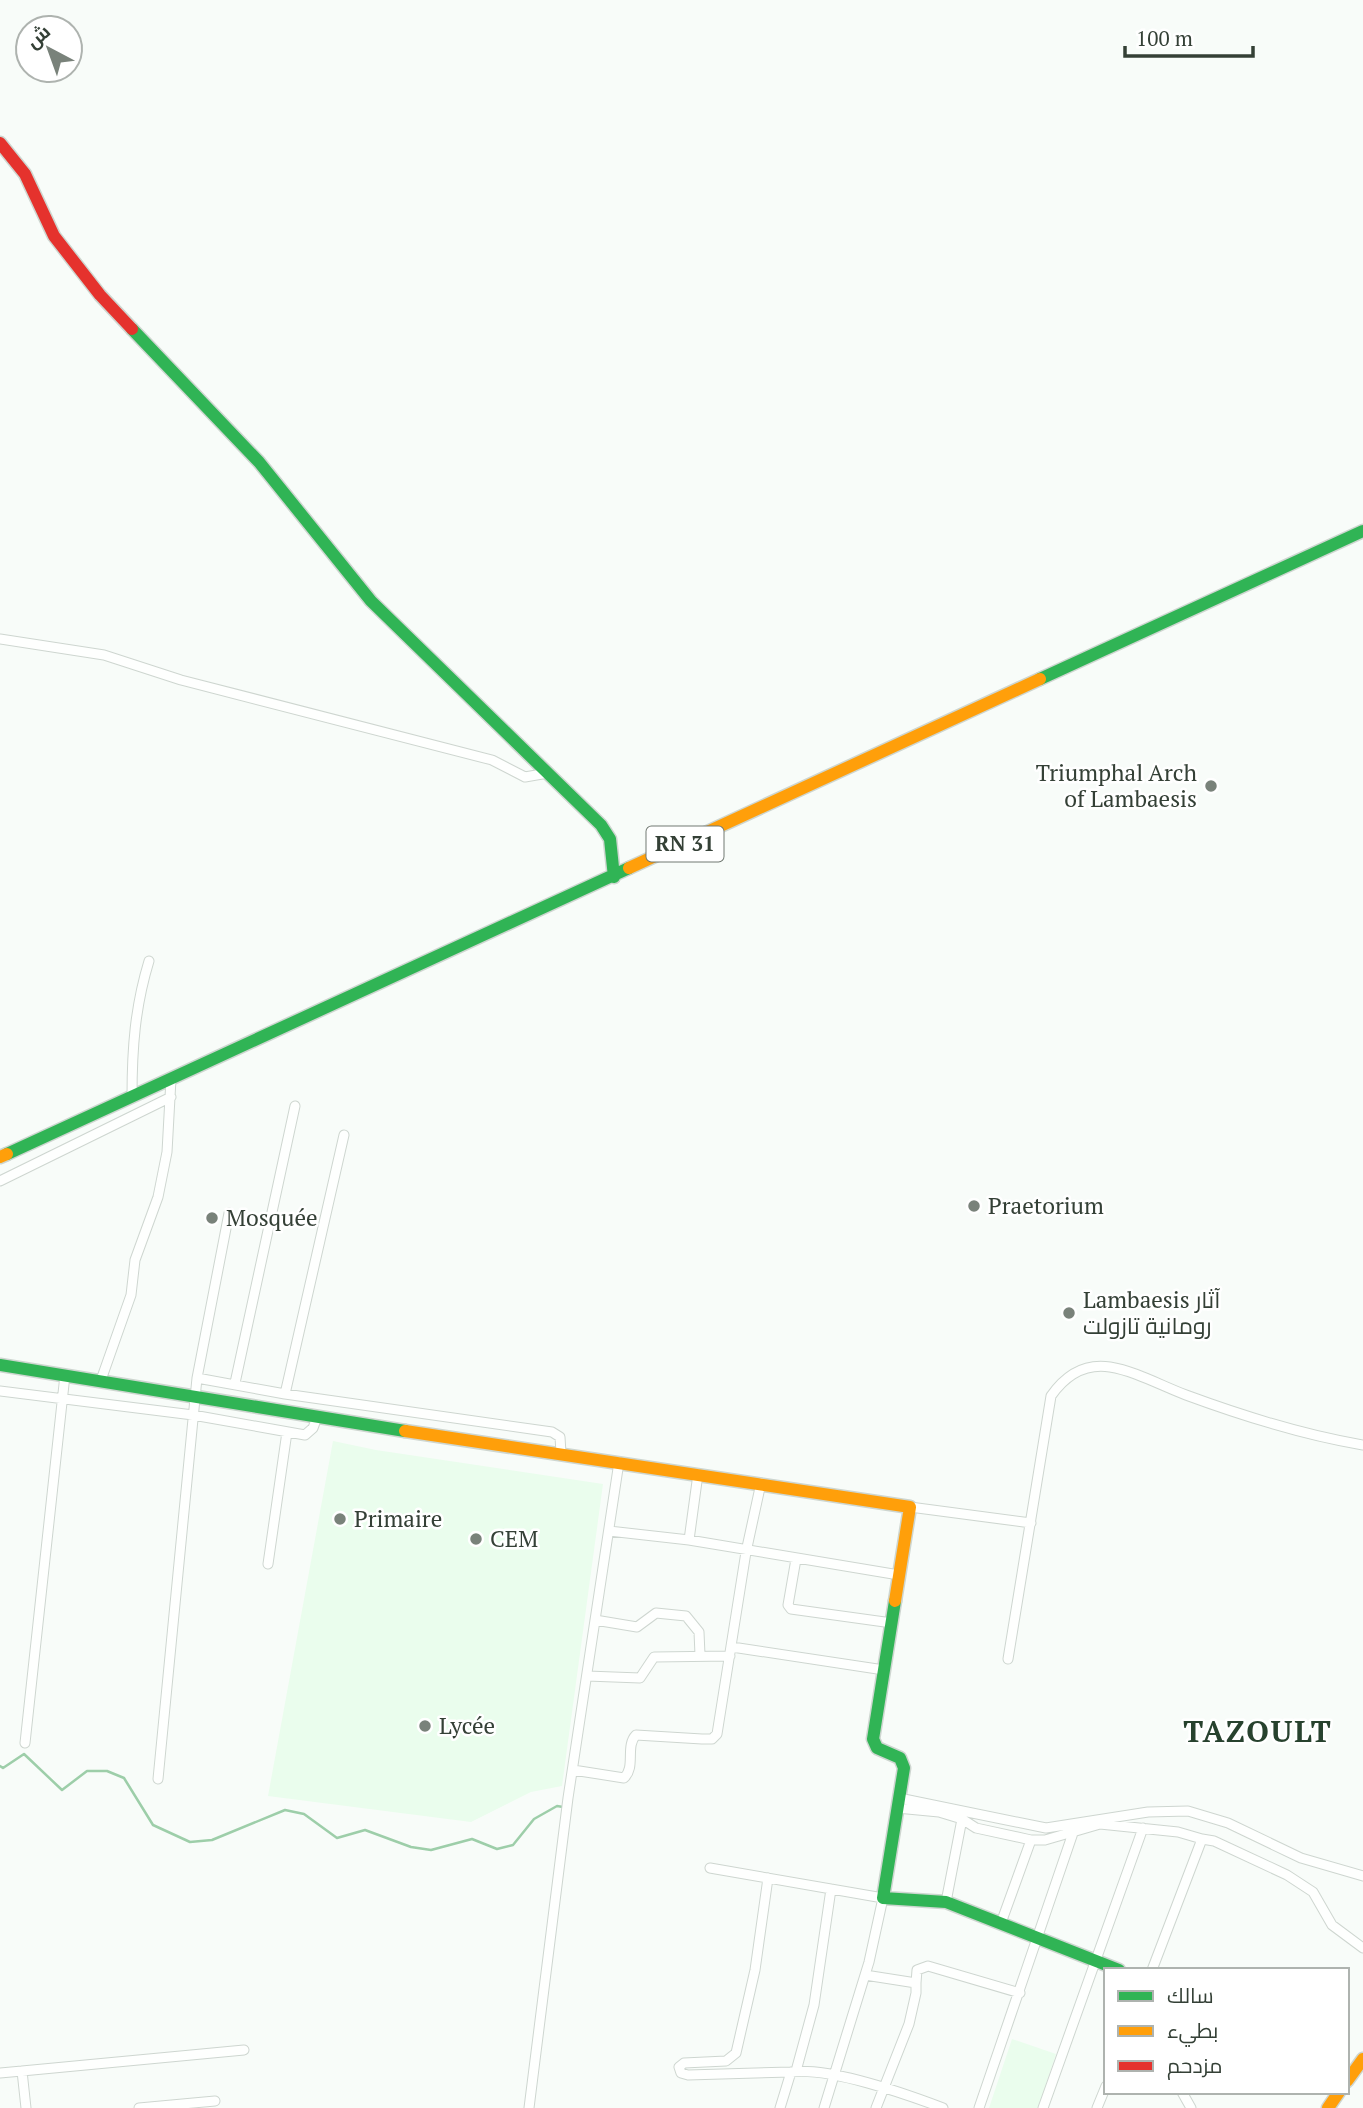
<svg xmlns="http://www.w3.org/2000/svg" width="1363" height="2108" font-family="'PT Serif',Cairo,serif">
  <style>
    .built { fill: #eafded }
    .lines { fill: none; stroke-linecap: round; stroke-linejoin: round }
    .stream { stroke: #9dcea9; stroke-width: 2.5 }
    .street-casing { stroke: #ced6d0; stroke-width: 11 }
    .fast-casing { stroke: #ced6d0; stroke-width: 15 }
    .slow-casing { stroke: #ced6d0; stroke-width: 15 }
    .jam-casing { stroke: #ced6d0; stroke-width: 15 }
    .street { stroke: #fefffe; stroke-width: 9 }
    .fast { stroke: #30b455; stroke-width: 12 }
    .slow { stroke: #ff9f0a; stroke-width: 12 }
    .jam { stroke: #e5322d; stroke-width: 12 }
    .poi-dot { fill: #79827a; stroke: #fff; stroke-width: 2.5 }
    .labels { text-anchor: middle; stroke-width: 5; stroke-linejoin: round; paint-order: stroke }
    .shield { fill: #fff; stroke: #717972; stroke-width: 2 }
    .shield-label { font-size: 21px; font-weight: bold; fill: #344036 }
    .poi-label { font-size: 23px; fill: #344036; stroke: #fff; text-anchor: start }
    .district-label { font-size: 30px; font-weight: bold; letter-spacing: 2px; fill: #27422e; stroke: #fff }
  </style>
  <rect width="100%" height="100%" fill="#f8fcf9"/>
  <path class="built" d="M333,1441l43,9 227,34 -41,302 -31,6 -60,30 -203,-26z
    M1012,2039l44,15 -18,54h-49z"/>
  <g class="lines">
    <path class="stream" d="M0,1766l3,2 21,-14 38,36 25,-19h20l17,7 29,47 37,17 22,-2 73,-30 19,4 33,24 28,-8 46,17 20,3 41,-11 25,10 16,-4 21,-26 23,-13 6,1"/>
    <defs>
      <path id="street" d="M0,639l104,16 77,25 311,80 33,17 23,-4
        M132,1097c0,-49 3,-90 17,-136
        M0,1181l171,-84
        M197,1378l88,16 267,38 8,5 1,16
        M101,1380l30,-85 4,-35 23,-63 9,-45 4,-73
        M235,1383l60,-277
        M0,1391l193,24 112,20 8,-7 4,-11
        M285,1394l59,-259
        M910,1507l121,16
        M609,1531l80,9 210,35
        M689,1540l9,-66
        M796,1559l-8,46 3,4 101,14
        M268,1564l19,-132
        M595,1620l42,7 19,-14 30,3 13,16 1,23
        M732,1647l152,23
        M1008,1659l43,-263c14,-20 33,-33 59,-29 25,4 52,19 76,28 57,21 117,40 177,50
        M587,1676l53,2 14,-21 76,-1
        M25,1743l40,-368
        M573,1770l51,8c12,-11 1,-32 12,-43l66,4h10l5,-5 29,-182 15,-69
        M158,1779l39,-401 32,-165
        M899,1798l147,30 102,-16 40,-1 40,12 73,35 62,18
        M897,1808l42,4 23,7 14,9 55,12h14l55,-16 78,8 24,7
        M710,1868l173,30 -14,64 -45,146
        M768,1878l-13,92 -19,83 -10,8 -42,2 -5,4 2,6 7,2 103,-3
        M946,1902l16,-83
        M1001,1923l30,-83
        M1152,1970l50,-131 12,2 73,34 26,17 19,33 31,23
        M865,1975l51,8 1,-13 11,-4 92,27
        M796,2071l18,-66 17,-116
        M0,2073l22,-2
        M1182,2092l9,16
        M26,2108l-4,-37 222,-21
        M139,2108l76,-7
        M529,2108l39,-310 51,-336
        M780,2108l11,-36c38,-5 115,22 152,36
        M876,2108l33,-84 7,-31v-10
        M979,2108l95,-278
        M1043,2108l100,-280
        M1097,2108l9,-22"/>
      <path id="fast" d="M132,329l127,133 112,139 230,224 9,14 4,38
        M1040,679l323,-148
        M7,1154l622,-286
        M0,1365l405,66
        M895,1601l-22,138 4,9 23,10 4,10 -21,130 63,4 173,68"/>
      <path id="slow" d="M629,868l411,-189
        M0,1157l7,-3
        M405,1431l505,76 -15,94
        M1347,2081l16,-22
        M1328,2108l11,-16"/>
      <path id="jam" d="M0,143l25,31 29,62 46,59 32,34"/>
    </defs>
    <use href="#street" class="street-casing"/>
    <use href="#fast" class="fast-casing"/>
    <use href="#slow" class="slow-casing"/>
    <use href="#jam" class="jam-casing"/>
    <use href="#street" class="street"/>
    <use href="#fast" class="fast"/>
    <use href="#slow" class="slow"/>
    <use href="#jam" class="jam"/>
  </g>
  <g class="poi-dot">
    <circle cx="1211" cy="786" r="7"/>
    <circle cx="974" cy="1206" r="7"/>
    <circle cx="212" cy="1218" r="7"/>
    <circle cx="1069" cy="1313" r="7"/>
    <circle cx="340" cy="1519" r="7"/>
    <circle cx="476" cy="1539" r="7"/>
    <circle cx="425" cy="1726" r="7"/>
  </g>
  <g class="labels">
    <rect class="shield" x="646.5" y="826.5" width="77" height="35" rx="5"/>
    <g class="shield-label">
      <text x="685" y="851">RN 31</text>
    </g>
    <g class="poi-label">
      <text x="1197" y="781" text-anchor="end">Triumphal Arch<tspan x="1197" dy="26">of Lambaesis</tspan></text>
      <text x="988" y="1214">Praetorium</text>
      <text x="226" y="1226">Mosquée</text>
      <text x="1083" y="1308">Lambaesis آثار<tspan x="1083" dy="26">رومانية تازولت</tspan></text>
      <text x="354" y="1527">Primaire</text>
      <text x="490" y="1547">CEM</text>
      <text x="439" y="1734">Lycée</text>
    </g>
    <g class="district-label">
      <text x="1258" y="1742">TAZOULT</text>
    </g>
  </g>
  <rect x="1104" y="1968" width="245" height="126" fill="#ffffff" stroke="#aeb3af" stroke-width="2"/>
  <rect x="1118" y="1991" width="35" height="10" fill="#30b455" stroke="#aeb3af" stroke-width="2"/>
  <text x="1167" y="2003" font-size="21" fill="#344036">سالك</text>
  <rect x="1118" y="2026" width="35" height="10" fill="#ff9f0a" stroke="#aeb3af" stroke-width="2"/>
  <text x="1167" y="2038" font-size="21" fill="#344036">بطيء</text>
  <rect x="1118" y="2061" width="35" height="10" fill="#e5322d" stroke="#aeb3af" stroke-width="2"/>
  <text x="1167" y="2073" font-size="21" fill="#344036">مزدحم</text>
  <g transform="translate(49 49) rotate(319)"><circle r="33" fill="#ffffff" stroke="#aeb3af" stroke-width="2"/>
  <path d="M0-5L12 26L0 18L-12 26Z" fill="#79827a"/>
  <text y="-10" font-size="19" font-weight="bold" text-anchor="middle" fill="#344036">ش</text>
  </g>
  <path d="M1125 46v10h128v-10" fill="none" stroke="#344036" stroke-width="3.5"/>
  <text x="1136" y="46" font-size="21" fill="#344036" stroke="#ffffff" stroke-width="5" paint-order="stroke">100 m</text>
</svg>
